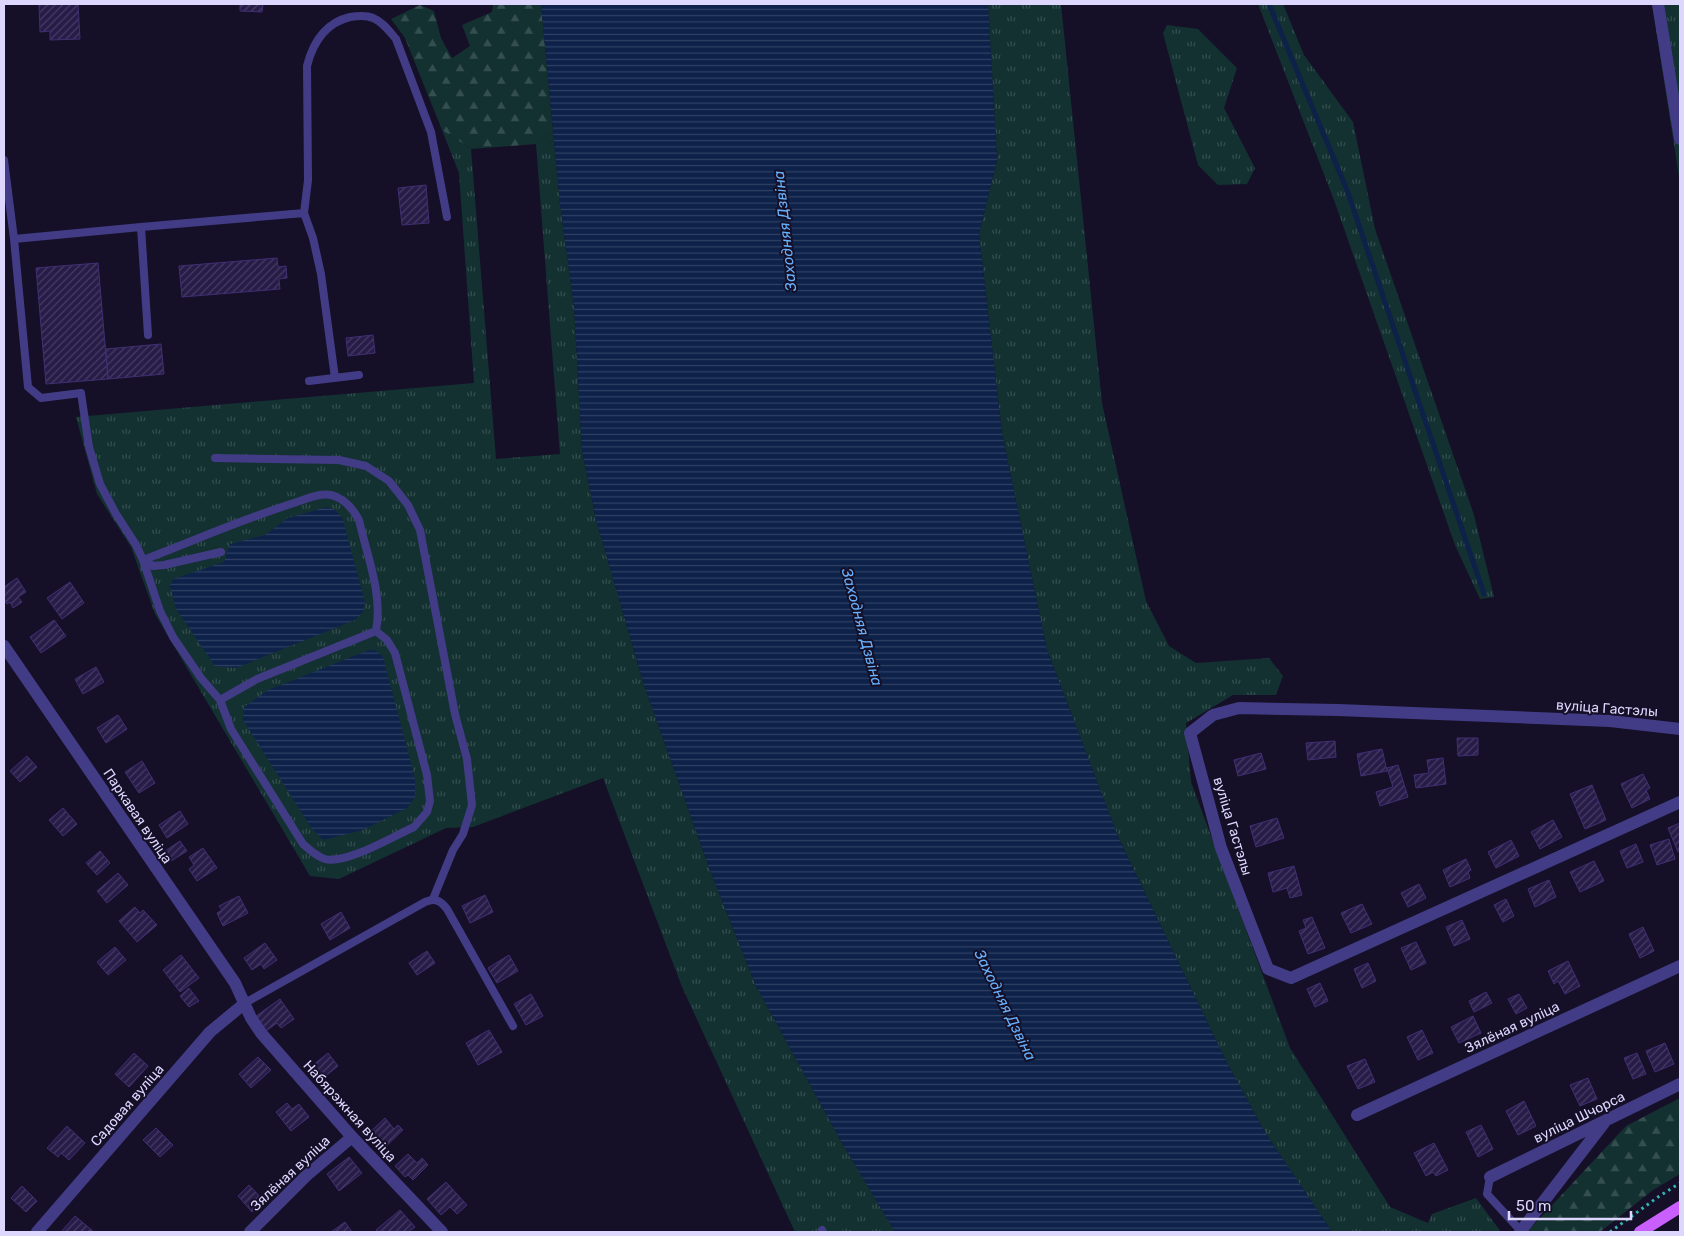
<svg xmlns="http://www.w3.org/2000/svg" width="1684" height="1236" font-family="Rubik,sans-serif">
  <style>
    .grass { fill: url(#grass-tufts) }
    .forest { fill: url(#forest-firs) }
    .water { fill: url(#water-rules) }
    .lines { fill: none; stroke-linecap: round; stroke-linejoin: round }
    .stream { stroke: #0d2149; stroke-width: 5 }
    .building { fill: url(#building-hatch); stroke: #402f74 }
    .path { stroke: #31b8b6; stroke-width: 3; stroke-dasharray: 2.5 4; stroke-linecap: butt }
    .lane { stroke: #423c86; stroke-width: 8 }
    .street { stroke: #423c86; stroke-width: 12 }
    .primary { stroke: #c960fd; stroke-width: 12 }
    .labels { text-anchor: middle; stroke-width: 4; stroke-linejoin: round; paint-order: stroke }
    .street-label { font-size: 14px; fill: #ddd7fe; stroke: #151027 }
    .water-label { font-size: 15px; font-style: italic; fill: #67b0fd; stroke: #151027 }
  </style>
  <defs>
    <pattern id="grass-tufts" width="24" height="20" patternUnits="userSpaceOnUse" patternTransform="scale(1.25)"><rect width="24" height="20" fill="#133131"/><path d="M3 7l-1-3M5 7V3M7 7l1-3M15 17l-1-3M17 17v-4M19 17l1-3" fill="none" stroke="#354e50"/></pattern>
    <pattern id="forest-firs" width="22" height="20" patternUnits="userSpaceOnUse" patternTransform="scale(1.25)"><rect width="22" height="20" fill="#133131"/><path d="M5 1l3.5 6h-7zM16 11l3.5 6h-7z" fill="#354e50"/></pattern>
    <pattern id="water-rules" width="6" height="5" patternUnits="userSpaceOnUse" patternTransform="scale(1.25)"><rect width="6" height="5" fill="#0d2149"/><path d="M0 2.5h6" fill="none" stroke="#304064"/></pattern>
    <pattern id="building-hatch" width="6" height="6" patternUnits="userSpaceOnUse" patternTransform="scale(1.25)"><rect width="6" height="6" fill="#271c48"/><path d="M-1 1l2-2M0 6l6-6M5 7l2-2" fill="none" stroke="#463c63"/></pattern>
  </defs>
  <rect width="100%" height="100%" fill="#151027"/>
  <path class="grass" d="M988,4h73l41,399 44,198 23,45 27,17 73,-5 14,18 -7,19h-43l-47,28 5,59 99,266 100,159 38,16 4,-9 44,-16 25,34h-169l-66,-98 -39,-71 -108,-224 -72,-189 -45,-217 -23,-199 18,-74z
    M1258,4h25l21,51 49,67 22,107 99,286 20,82 -14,2 -25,-54 -121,-345z
    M1652,4h28v179z
    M1167,25l31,4 39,39 -13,40 31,60 -8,16 -29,1 -20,-20 -35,-132z
    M442,130l29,19 25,310 64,-5 -24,-310 17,-13 7,73 14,103 8,143 14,70 48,165 67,188 45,113 86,157 53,89h-100l-113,-245 -79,-209 -130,49 -27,1 -107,51 -29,-3 -155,-262 -24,-67 -34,-53 -21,-77 398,-34 -15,-210z"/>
  <path class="forest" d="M493,4h48l12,127 -17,13 -65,5 -29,-19 -37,-92 -14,-19 29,-14 14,6 7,27 11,20 18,-12 -8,-21 30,-13z
    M1680,1098v76l-27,16 -53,42h-73l99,-106z"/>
  <path class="water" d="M541,4h447l9,156 -18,74 23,199 45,217 72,189 108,224 39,71 66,98h-437l-53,-89 -86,-157 -45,-113 -67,-188 -48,-165 -14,-70 -8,-143 -14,-103z
    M327,507l8,3 7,7 23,85 -2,10 -8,8 -119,48 -21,-2 -39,-57 -6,-23 3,-7 51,-17 6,-18 35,-9 23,-17z
    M369,650l8,1 6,6 32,122v18l-8,11 -44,22 -40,10 -13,-14 -67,-106 1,-13 24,-17z"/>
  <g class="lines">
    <path class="stream" d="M1269,4l78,186 137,404"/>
  </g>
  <path class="building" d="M39,4h39l2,35 -30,1v-9l-10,1z
    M240,4h23l-1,8 -22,-1z
    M426,185l3,38 -27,2 -4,-37z
    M277,258l1,9 8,-1 1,12 -8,1 1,10 -98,8 -3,-31z
    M98,263l10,116 -62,5 -10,-116z
    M373,335l2,18 -27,3 -2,-18z
    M161,344l3,30 -56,5 -2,-30z
    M17,578l9,14 -8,5 4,5 -9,6 -3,-6 -3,2 -3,-4v-13z
    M70,582l14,21 -22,16 -15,-21z
    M54,620l12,16 -25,17 -11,-16z
    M96,667l8,15 -21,12 -8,-15z
    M118,715l9,14 -21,14 -9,-15z
    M1457,738h21v17l-20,1z
    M1335,741l1,16 -28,3 -2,-17z
    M1382,749l5,22 -26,5 -4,-22z
    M1261,753l5,16 -28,7 -4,-16z
    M27,756l10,11 -17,15 -10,-11z
    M1443,758l3,26 -30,4 -2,-13 15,-2 -2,-13z
    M142,761l13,22 -16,10 -14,-21z
    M1398,765l10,32 -28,9 -4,-14 17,-5 -6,-19z
    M1643,774l7,14 -4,2 4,9 -18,9 -11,-24z
    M1592,785l14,35 -21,9 -15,-35z
    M63,808l14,16 -14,12 -14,-16z
    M180,811l8,13 -21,14 -8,-13z
    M1277,818l7,20 -28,9 -6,-21z
    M1553,820l9,17 -22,12 -9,-17z
    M1680,823v28l-2,1 -10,-24z
    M1669,839l6,20 -18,6 -7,-20z
    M1511,840l8,16 -23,12 -8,-16z
    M180,841l7,10 -16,10 -6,-10z
    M1636,844l7,18 -16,6 -7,-17z
    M203,848l14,20 -20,13 -8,-12 5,-4 -5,-8z
    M100,851l10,12 -13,12 -11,-12z
    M1466,859l5,11 -3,2 2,6 -20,9 -7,-17z
    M1594,861l10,20 -24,11 -10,-20z
    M1294,866l8,29 -12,3 -3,-10 -14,4 -5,-19z
    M118,873l10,12 -21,18 -10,-12z
    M1549,880l7,17 -21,10 -7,-18z
    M1419,884l7,14 -18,9 -7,-14z
    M485,895l8,17 -23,11 -8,-17z
    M239,896l9,17 -25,13 -6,-13 5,-3 -3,-4z
    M1506,899l8,17 -11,6 -9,-17z
    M1362,904l10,20 -21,9 -10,-20z
    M135,907l5,6 3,-3 14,15 -20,17 -18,-21z
    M341,912l9,16 -20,12 -9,-16z
    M1312,917l13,31 -17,6 -9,-23 7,-3 -3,-8z
    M1462,920l8,19 -16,7 -8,-19z
    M1643,927l11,24 -14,7 -11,-24z
    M1416,942l10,21 -15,7 -10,-22z
    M265,943l12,17 -13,9 -3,-5 -9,6 -8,-12z
    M115,947l11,13 -18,15 -11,-13z
    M427,951l8,12 -18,12 -8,-12z
    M181,955l18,23 -19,14 -17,-22z
    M509,955l9,16 -21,12 -9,-15z
    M1568,961l12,25 -15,8 -7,-13 -4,3 -6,-13z
    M1368,963l8,18 -14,7 -8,-19z
    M1320,983l8,18 -13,6 -8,-18z
    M189,988l10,13 -10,6 -9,-11z
    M1486,992l6,11 -18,9 -5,-11z
    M531,994l12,22 -17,9 -12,-21z
    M1519,994l8,14 -11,6 -8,-15z
    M280,999l14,20 -13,9 -4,-5 -11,8 -10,-15z
    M1473,1016l8,17 -22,10 -8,-16z
    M489,1030l13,22 -24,13 -12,-22z
    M1422,1030l11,23 -15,7 -11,-23z
    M1665,1043l9,21 -19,8 -9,-21z
    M134,1053l14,13 -19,21 -14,-13z
    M328,1053l10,13 -21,17 -10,-13z
    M1637,1053l9,21 -13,5 -9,-21z
    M258,1057l13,13 -20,18 -12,-14z
    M1365,1059l10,23 -17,7 -11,-23z
    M1588,1078l9,21 -17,7 -10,-21z
    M1524,1101l12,25 -18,9 -12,-24z
    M287,1103l5,6 7,-5 10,13 -18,14 -15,-19z
    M385,1118l9,11 4,-4 5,5 -22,21 -14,-16z
    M1481,1125l12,24 -15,8 -12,-25z
    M67,1126l18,17 -16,17 -8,-7 -3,4 -11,-9z
    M156,1128l17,17 -13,12 -17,-17z
    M1434,1143l14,27 -12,6 -3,-4 -7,4 -12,-23z
    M408,1154l9,9 5,-5 6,7 -15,15 -5,-5 -3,2 -10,-11z
    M349,1157l13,16 -23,18 -12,-17z
    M446,1182l21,23 -10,9 -7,-7 -9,8 -14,-16z
    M249,1185l15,16 -12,11 -14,-16z
    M22,1186l15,15 -11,11 -15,-14z
    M400,1210l15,17 -7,5h-30l-2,-2z
    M75,1216l19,16h-33z
    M345,1222l7,10h-21z"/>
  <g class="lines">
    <path class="path" d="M1610,1232l48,-35 22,-14"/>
    <path class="lane" d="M4,160l10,79 14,148 13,11 40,-5 8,54 11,37 16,30 20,31 7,15 17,51 13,26 28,41 19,22 11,29 72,115c7,6 13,12 22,15 20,6 69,-23 89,-32l13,-15 3,-11 -3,-26 -32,-122 -8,-13 -11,-9c7,-37 -9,-75 -17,-111 -6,-11 -14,-22 -28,-25 -12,-2 -25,4 -37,8 -51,16 -101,38 -151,57
      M141,227l7,108
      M14,239l127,-12 163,-14
      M335,378l-14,-104 -8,-36 -9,-25 4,-33 -1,-114c6,-24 18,-43 43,-49 7,-1 16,-2 23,1 10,4 16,13 23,21l35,93 16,85
      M309,381l50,-6
      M215,458l124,2 27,6 23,15 19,24 12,25 35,184 12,45 5,46 -9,29 -10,16 -20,49
      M143,560l10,6 11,-1 57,-13
      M220,700l37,-21 119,-48
      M245,1003l180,-101c10,-4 15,-2 22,7l66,117
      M1490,1177l-3,17 34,37
      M822,1230l1,2"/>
    <path class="street" d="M1658,4l22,135
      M4,646l231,337 16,35 10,15 91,104 90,95
      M1680,729l-70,-8 -272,-11 -99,-2 -26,7 -23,18 31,115 47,121 23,9 389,-176
      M1357,1115l323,-149
      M1490,1177l190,-93
      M37,1232l173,-200 35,-29
      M250,1232l56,-56 46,-39
      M1520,1232l84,-109"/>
    <path class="primary" d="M1640,1232l40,-25"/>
  </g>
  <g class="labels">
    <g class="street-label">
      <text transform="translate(1607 708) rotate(4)" y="5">вуліца Гастэлы</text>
      <text transform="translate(138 816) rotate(56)" y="5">Паркавая вуліца</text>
      <text transform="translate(1233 826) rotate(73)" y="5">вуліца Гастэлы</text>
      <text transform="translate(1512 1027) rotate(-25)" y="5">Зялёная вуліца</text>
      <text transform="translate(127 1105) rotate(-49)" y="5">Садовая вуліца</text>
      <text transform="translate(350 1111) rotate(48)" y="5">Набярэжная вуліца</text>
      <text transform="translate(1579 1117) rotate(-26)" y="5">вуліца Шчорса</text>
      <text transform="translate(290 1173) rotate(-43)" y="5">Зялёная вуліца</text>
    </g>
    <g class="water-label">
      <text transform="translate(785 231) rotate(-96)" y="5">Заходняя Дзвіна</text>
      <text transform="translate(862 627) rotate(75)" y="5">Заходняя Дзвіна</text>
      <text transform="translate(1005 1005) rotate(64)" y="5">Заходняя Дзвіна</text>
    </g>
  </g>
  <rect width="1684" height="1236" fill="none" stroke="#ddd7fe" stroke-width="10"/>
  <path d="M1509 1211v8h122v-8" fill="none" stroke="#ddd7fe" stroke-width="2.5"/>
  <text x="1516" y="1211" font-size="15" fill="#ddd7fe" stroke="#151027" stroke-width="4" paint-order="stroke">50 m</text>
</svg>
